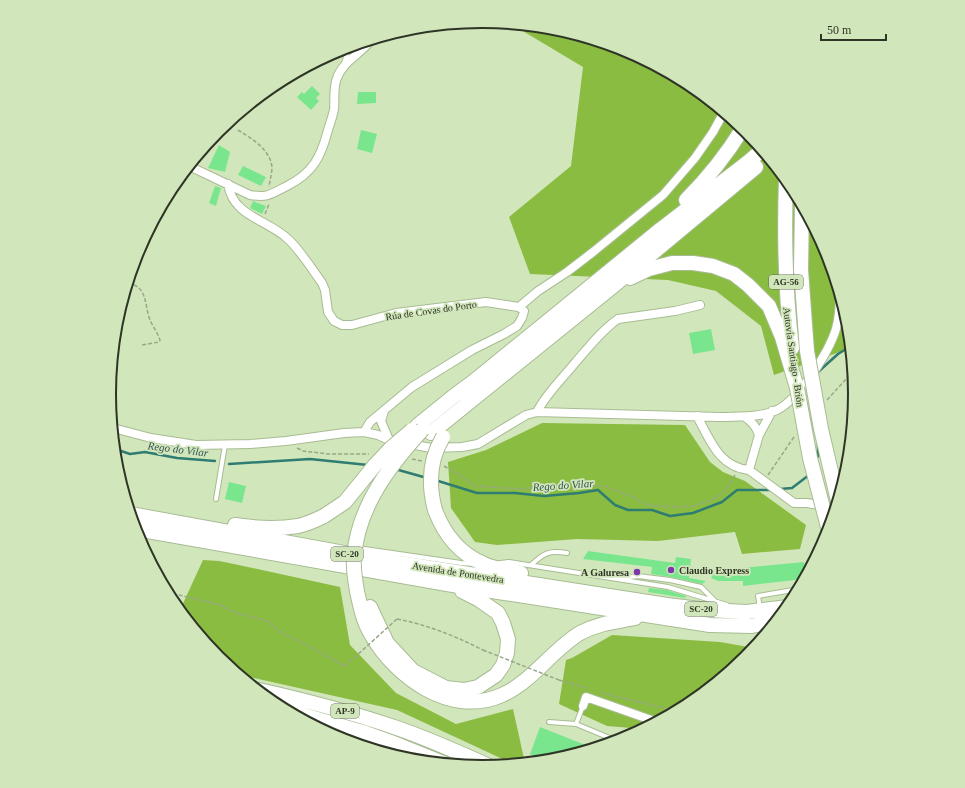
<svg xmlns="http://www.w3.org/2000/svg" width="965" height="788" font-family="'Times New Roman',serif">
  <style>
    .forest { fill: #8bbc42 }
    .lines { fill: none; stroke-linecap: round; stroke-linejoin: round }
    .stream { stroke: #2f7c72; stroke-width: 2.5 }
    .building { fill: #79e68e }
    .lane-casing { stroke: #a8bc93; stroke-width: 6 }
    .street-casing { stroke: #a8bc93; stroke-width: 10 }
    .highway-casing { stroke: #a8bc93; stroke-width: 16 }
    .path { stroke: #98a887; stroke-width: 1.5; stroke-dasharray: 4 2; stroke-linecap: butt }
    .lane { stroke: #fff; stroke-width: 4 }
    .street { stroke: #fff; stroke-width: 8 }
    .highway { stroke: #fff; stroke-width: 14 }
    .highway-bridge-casing { stroke: #a8bc93; stroke-width: 16; stroke-linecap: butt }
    .path-bridge { stroke: #98a887; stroke-width: 1.5; stroke-dasharray: 4 2; stroke-linecap: butt }
    .highway-bridge { stroke: #fff; stroke-width: 14 }
    .poi-dot { fill: #7c37ab; stroke: #d2e6bc; stroke-width: 1.5 }
    .labels { text-anchor: middle; stroke-width: 3.5; stroke-linejoin: round; paint-order: stroke }
    .shield { fill: #d2e6bc; stroke: #5f6a52; stroke-width: 1 }
    .shield-label { font-size: 9px; font-weight: bold; fill: #2e3525 }
    .street-label { font-size: 10px; fill: #2e3525; stroke: #d2e6bc }
    .poi-label { font-size: 10px; font-weight: bold; fill: #2e3525; stroke: #d2e6bc; text-anchor: start }
    .water-label { font-size: 11px; font-style: italic; fill: #355552; stroke: #d2e6bc }
    .rim { fill: none; stroke: #2e3525; stroke-width: 2 }
  </style>
  <rect width="100%" height="100%" fill="#d2e6bc"/>
  <path class="forest" d="M511,24l44,4 70,21 65,35 56,46 47,57 34,64 21,70 3,27 -77,27 -13,-49 -45,-35 -48,-11 -138,-6 -21,-57 62,-51 12,-99z
    M542,423l143,2 25,37 13,10 22,9 61,44 -6,24 -58,5 -7,-22 -77,9 -81,-2 -80,6 -22,-3 -24,-34 -3,-46 38,-12z
    M203,560l16,1 15,3 106,23 10,58 46,48 60,31 57,-15 12,54 -12,1 -116,-54 -157,-35 -21,-17 -39,-48z
    M612,635l108,7 34,6 -8,10 -56,46 -47,25 -36,-3 -48,-22 7,-44 6,-2z"/>
  <g class="lines">
    <path class="stream" d="M817,375l1,-3 20,-18 13,-8
      M115,449l15,5 15,-2 32,6 38,3
      M816,459l2,-3v-11
      M229,464l81,-5 58,6
      M395,469l32,9
      M435,480l42,13h38l29,3 35,-3 19,-3 17,15 13,5h24l18,6 23,-3 29,-11 15,-12h36
      M780,489l12,-1 17,-13"/>
  </g>
  <path class="building" d="M312,86l8,8 -4,4 3,3 -8,9 -14,-13 5,-5 2,2z
    M358,92h18v11l-19,1z
    M361,130l16,4 -5,19 -15,-4z
    M219,145l11,7 -5,20 -17,-4z
    M243,166l23,11 -5,9 -23,-11z
    M215,186l6,2 -5,18 -7,-3z
    M253,201l13,5 -4,8 -12,-6z
    M711,329l4,21 -22,4 -4,-21z
    M229,482l17,4 -4,17 -17,-4z
    M588,551l87,12 1,-6 15,2 -2,19 17,3 -4,3 -31,-7 -20,-3 1,-7 -69,-8z
    M804,562l2,15 -2,2 -61,7v-5h-25l-7,-3 3,-5 28,-1v-4z
    M649,588l18,2 19,6 -1,2 -37,-6z
    M540,727l53,21 -38,12 -8,1 -17,-7z"/>
  <g class="lines">
    <defs>
      <path id="lane" d="M344,63l6,-17
        M216,499l9,-54
        M358,548l103,15 13,1
        M500,563l9,-1 159,25 59,18
        M531,565c13,-12 18,-15 36,-12
        M621,578l17,-2 32,4 31,7 13,13
        M760,608l-2,-12 41,-7
        M583,706l-7,18 41,17
        M549,722l27,2"/>
      <path id="street" d="M189,166l61,29c18,3 21,-1 37,-9 26,-13 34,-29 41,-56 2,-7 5,-14 6,-21 1,-10 -1,-22 3,-31 6,-17 24,-24 34,-38
        M228,184c5,33 39,35 60,55 12,11 24,30 34,44l3,7 3,22 6,9 8,4h10l44,-12 90,-11 33,5
        M519,307l19,-16 29,-19 26,-20 70,-57 32,-37 18,-26 11,-20
        M384,411l-3,10 8,19
        M537,412c9,-18 25,-33 38,-49 13,-15 27,-33 43,-44l57,-8 25,-6
        M697,416c13,24 22,51 52,54l45,33h13l29,5
        M745,417c7,5 11,9 14,18
        M113,428l38,10 45,7 54,-1 36,-3 58,-8 20,-1 14,3 11,5 42,8 31,-1 16,-3 48,-29 11,-3 182,5c20,-1 40,1 58,-7 22,-11 52,-58 59,-81 3,-11 4,-24 4,-36
        M364,432l6,-10 42,-35 60,-37 32,-16 13,-8 5,-8 2,-7 -5,-4
        M749,470l10,-35 13,-24
        M583,706l3,-9 71,25"/>
      <path id="highway" d="M786,179c-2,57 -1,112 6,169
        M686,200c22,-22 41,-46 57,-72
        M802,204l-1,66 6,81
        M630,278l19,-9 23,-6h21l20,3 21,8 14,11 21,21 13,31 15,51
        M417,426l37,-30 19,-14 188,-153 87,-67 14,-12
        M431,433l181,-146 144,-120
        M435,510c9,24 25,44 49,54 11,5 25,6 37,9
        M131,514l268,49 268,42 41,5 39,2 41,-5
        M235,525c20,3 44,4 63,1 9,-2 18,-6 26,-10
        M136,529l311,55 263,41 42,1 24,-5
        M357,591c3,14 6,30 14,43 24,43 80,84 131,61 31,-14 50,-45 78,-62 19,-10 35,-11 55,-15
        M370,607l17,36 26,28 33,17 18,2 14,-3 18,-12 7,-10 4,-12 1,-14 -5,-16 -5,-10 -20,-14 -16,-8
        M259,690c45,10 91,22 135,37 33,11 64,25 95,39
        M286,710l80,23 25,9 52,21"/>
    </defs>
    <use href="#lane" class="lane-casing"/>
    <use href="#street" class="street-casing"/>
    <use href="#highway" class="highway-casing"/>
    <path class="path" d="M238,130c13,8 32,19 34,37 0,6 -2,13 -3,20
      M265,214l4,-10
      M128,283c20,4 16,21 22,37 3,7 8,13 10,20l-1,2 -17,3
      M827,400l19,-21 7,-12
      M297,448l6,3 25,3h41
      M412,459l10,2
      M444,466l14,8 16,12 49,3 57,-8 9,4 15,1 29,11 14,8 29,2 17,-1 16,-5 10,-5 8,-8 8,-13
      M768,475l26,-38
      M167,592l53,13 16,8 32,8 12,11 25,12 40,22
      M397,619c31,6 58,17 86,31
      M559,680l27,8
      M601,693l76,18"/>
    <use href="#lane" class="lane"/>
    <use href="#street" class="street"/>
    <use href="#highway" class="highway"/>
    <defs>
      <path id="highway-bridge" d="M807,351l14,78 17,72
        M797,388l13,70 19,73
        M435,510c-7,-26 -6,-50 8,-73
        M324,516l21,-14 30,-37 16,-17 21,-18
        M357,591c-2,-11 -4,-23 -3,-34 4,-51 36,-92 69,-128"/>
    </defs>
    <use href="#highway-bridge" class="highway-bridge-casing"/>
    <path class="path-bridge" d="M483,650l76,30
      M345,666l52,-47"/>
    <use href="#highway-bridge" class="highway-bridge"/>
  </g>
  <g class="poi-dot">
    <circle cx="671" cy="570" r="4"/>
    <circle cx="637" cy="572" r="4"/>
  </g>
  <g class="labels">
    <g class="shield">
      <rect x="769" y="275" width="34" height="14" rx="3"/>
      <rect x="331" y="547" width="32" height="14" rx="3"/>
      <rect x="685" y="602" width="32" height="14" rx="3"/>
      <rect x="331" y="704" width="28" height="14" rx="3"/>
    </g>
    <g class="shield-label">
      <text x="786" y="285">AG-56</text>
      <text x="347" y="557">SC-20</text>
      <text x="701" y="612">SC-20</text>
      <text x="345" y="714">AP-9</text>
    </g>
    <g class="street-label">
      <text transform="translate(431 310) rotate(-8)" y="4">Rúa de Covas do Porto</text>
      <text transform="translate(794 357) rotate(82)" y="4">Autovía Santiago - Brión</text>
      <text transform="translate(458 572) rotate(9)" y="4">Avenida de Pontevedra</text>
    </g>
    <g class="poi-label">
      <text x="679" y="574">Claudio Express</text>
      <text x="629" y="576" text-anchor="end">A Galuresa</text>
    </g>
    <g class="water-label">
      <text transform="translate(178 449) rotate(7)" y="4">Rego do Vilar</text>
      <text transform="translate(563 485) rotate(-4)" y="4">Rego do Vilar</text>
    </g>
  </g>
  <path d="M0 0H965V788H0ZM116 394a366 366 0 1 1 732 0a366 366 0 1 1-732 0Z" fill="#d2e6bc" fill-rule="evenodd"/>
  <path class="rim" d="M116 394a366 366 0 1 1 732 0a366 366 0 1 1-732 0Z"/>
  <path d="M821 34v6h65v-6" fill="none" stroke="#2e3525" stroke-width="2"/>
  <text x="827" y="34" font-size="12" fill="#2e3525" stroke="#d2e6bc" stroke-width="3" paint-order="stroke">50 m</text>
</svg>
